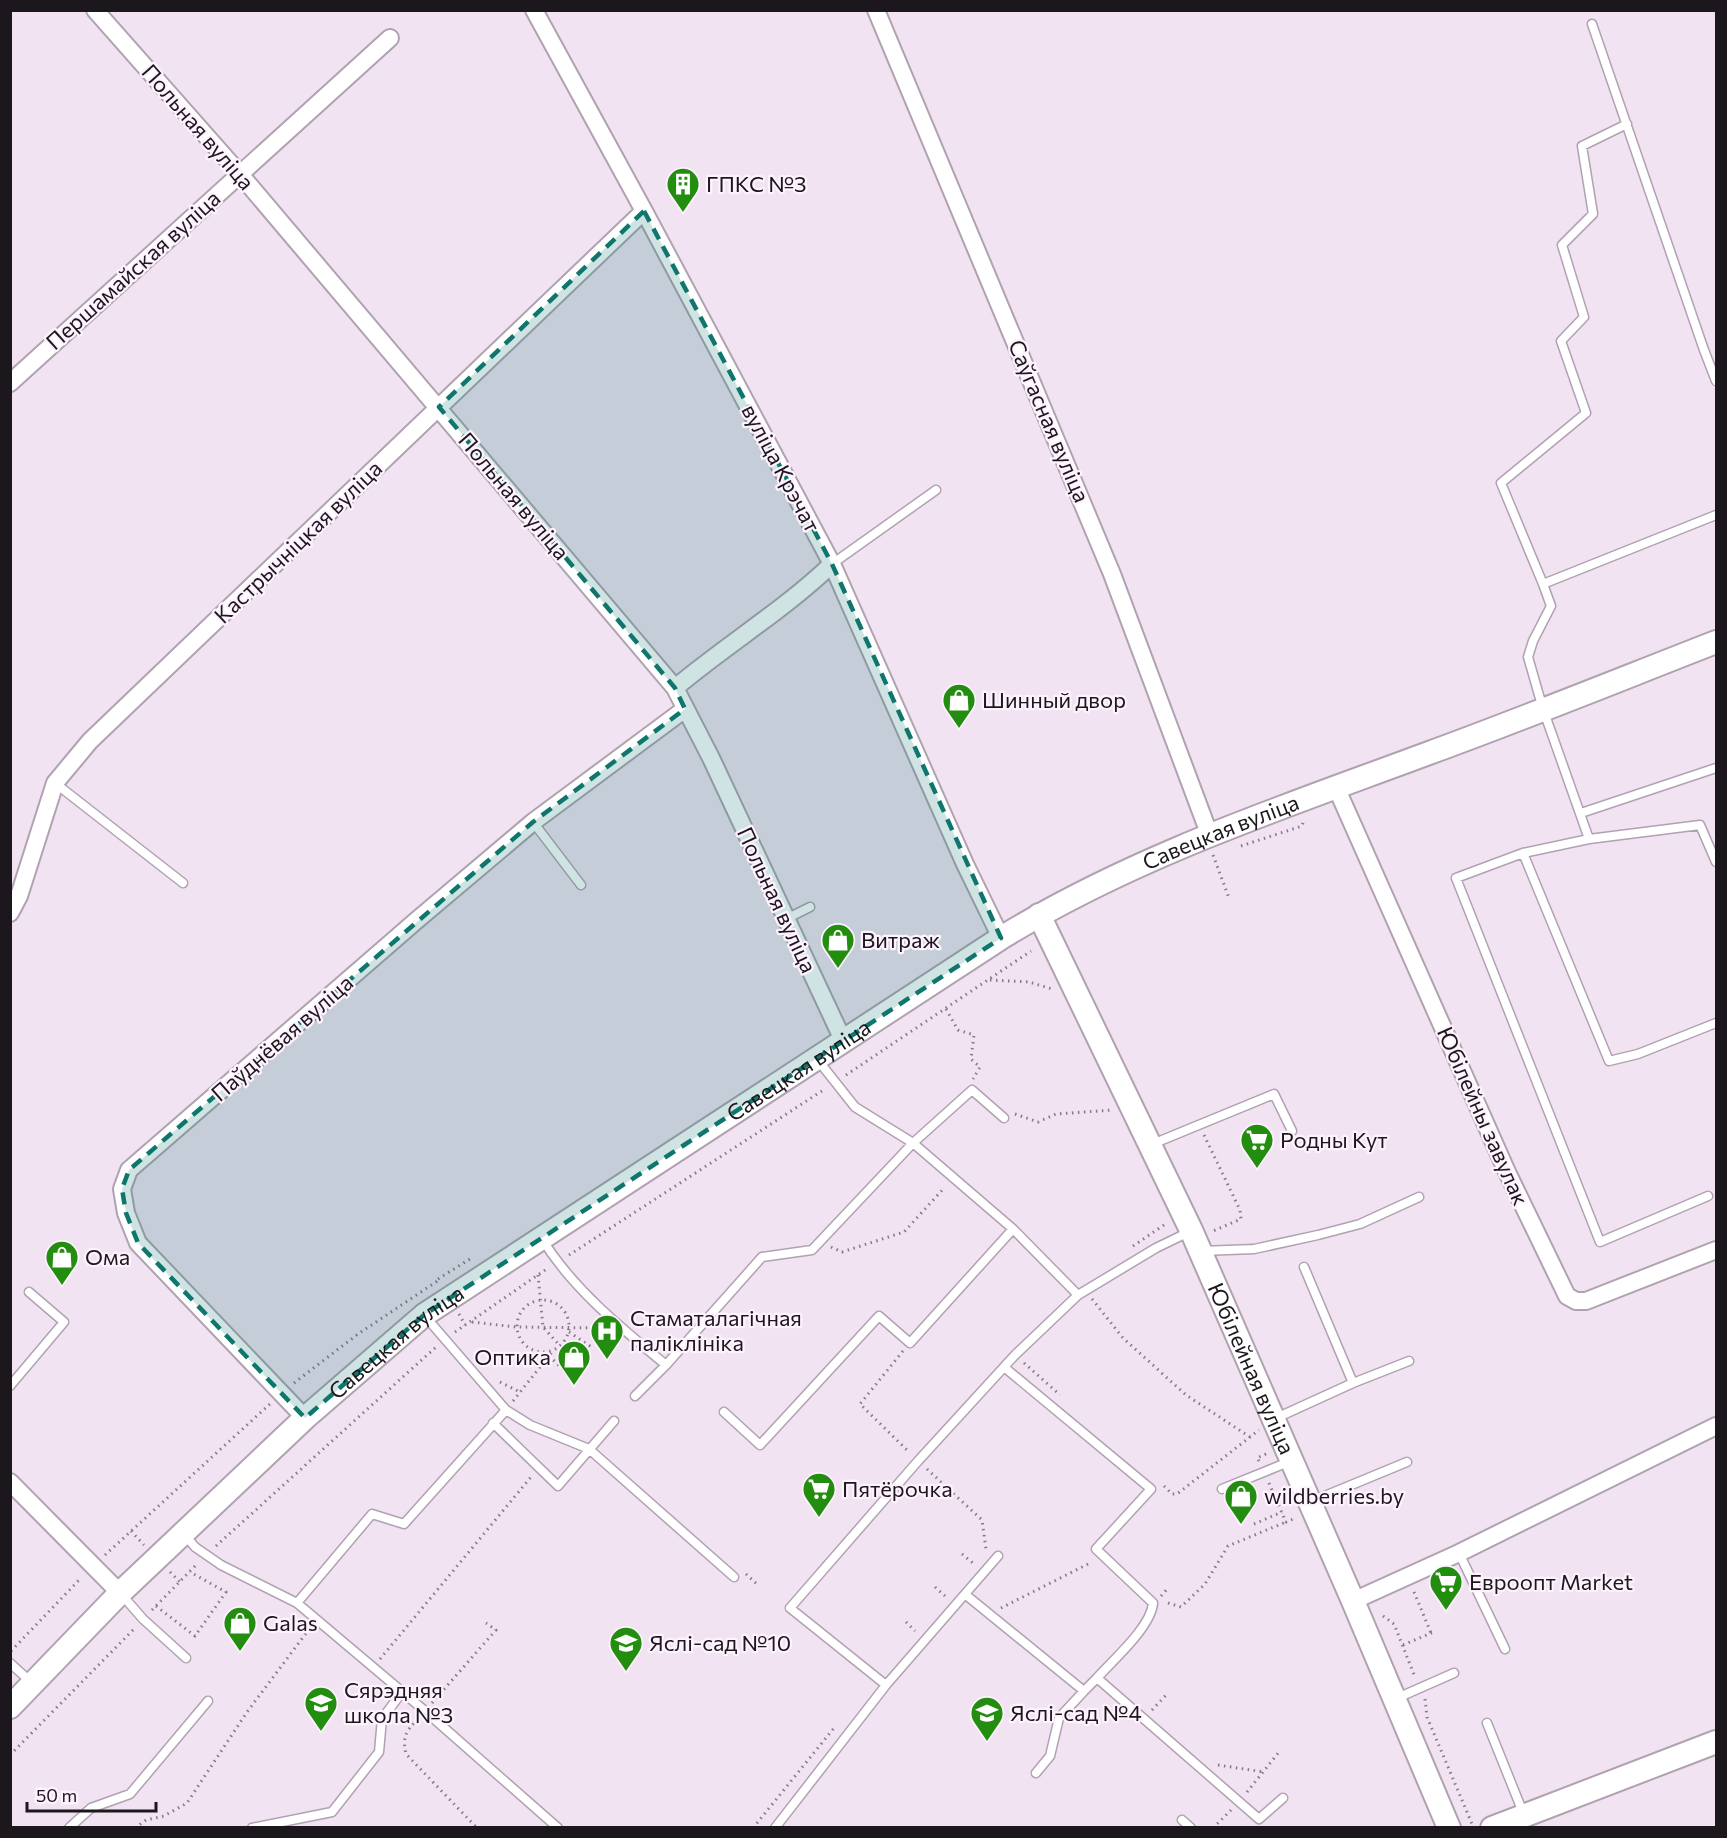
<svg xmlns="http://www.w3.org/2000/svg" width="1727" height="1838" font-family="Commissioner,sans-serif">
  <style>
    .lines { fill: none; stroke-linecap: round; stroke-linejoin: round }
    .lane-casing { stroke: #b0a2b1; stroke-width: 11 }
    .street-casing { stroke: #b0a2b1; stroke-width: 20 }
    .secondary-casing { stroke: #b0a2b1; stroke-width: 26 }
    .path { stroke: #847b85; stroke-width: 3; stroke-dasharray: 1.5 4.5; stroke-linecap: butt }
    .lane { stroke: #fff; stroke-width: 8 }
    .street { stroke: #fff; stroke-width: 16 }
    .secondary { stroke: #fff; stroke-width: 22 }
    .marked { fill: #0f766e; fill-opacity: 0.2; stroke: #0f766e; stroke-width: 4.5; stroke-dasharray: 12 8; stroke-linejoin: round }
    .labels { text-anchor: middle; stroke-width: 4.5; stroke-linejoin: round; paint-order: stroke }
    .street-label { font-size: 22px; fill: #1c171c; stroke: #fdf2fe }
    .poi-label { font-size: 22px; fill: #1c171c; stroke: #fdf2fe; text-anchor: start }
  </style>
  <rect width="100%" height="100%" fill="#f2e3f3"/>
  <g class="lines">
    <defs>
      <path id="lane" d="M1592,24l112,326 12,31
        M1716,515l-173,69 8,22 -18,35 -5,16 15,52 46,130 111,-14 16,37
        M832,564l104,-74
        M1543,584l-42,-101 85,-70 -25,-72 23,-24 -22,-72 31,-31 -11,-68 45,-22
        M55,783l128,100
        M1581,813l135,-45
        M533,822l48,63
        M1589,839l-66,14 86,208 29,-7 78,-31
        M1523,853l-67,25 144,364 108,-46
        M786,919l24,-12
        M817,1059l38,48 58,36 100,86 65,66
        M1150,1145l124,-51 18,37
        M542,1239c31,50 79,89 124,126l-31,31
        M1201,1251l53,-2 64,-14 42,-11 59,-27
        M666,1365l96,-108 50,-7 101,-107 59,-53 32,28
        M1004,1367l147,122 -55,60 57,54c-2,24 -39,56 -56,75l162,141 24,-21
        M1353,1383l56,-22
        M10,1386l54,-64 -35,-30
        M506,1410l24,15 59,24 145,128
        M724,1412l36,33 119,-129 31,27 103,-114
        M1274,1419l79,-36 -49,-116
        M493,1423l65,63 56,-65
        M1222,1489l69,-28
        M1310,1502l97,-40
        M184,1534l11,13 26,18 76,38 128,108 133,117
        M1459,1553l46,96
        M122,1595l21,24 43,39
        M966,1595l118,96 13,-13
        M297,1603l75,-89 32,10 102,-114 -82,-95
        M10,1663l22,20
        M886,1685l-96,-77 128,-147 97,-106 63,-60 78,-47 35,-17
        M1395,1699l59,-26
        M1487,1723l37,92
        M1036,1773l14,-17 9,-38 25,-27
        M1182,1820l9,8
        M69,1828l22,-20 39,-14 78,-93
        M252,1828l80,-16 47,-60 3,-33 20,-27
        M775,1828l111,-143 112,-129"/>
      <path id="street" d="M95,10l144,163 436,515 36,70 132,282
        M534,10l110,201 188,353 133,300 36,74
        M876,10l236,564 98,262
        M10,383l380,-345
        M675,688c51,-43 109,-78 157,-124
        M1336,787l171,385 60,124 9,5h10l130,-51
        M10,913l9,-17 36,-113 35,-42 554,-530
        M305,1418l-167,-175 -12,-30 -4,-24 7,-19 288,-250 116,-98 152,-113
        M10,1482l110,111
        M1353,1601l106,-48 257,-127"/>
      <g id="secondary">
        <path id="s1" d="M1039,915l152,315 162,371 96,227"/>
        <path id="s2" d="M10,1707l110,-114 185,-175 119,-103 577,-377c133,-82 283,-131 428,-185 96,-35 192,-74 287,-111"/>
        <path d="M1492,1828l224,-86"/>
      </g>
    </defs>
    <use href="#lane" class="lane-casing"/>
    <use href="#street" class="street-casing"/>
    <use href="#secondary" class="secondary-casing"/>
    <path class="path" d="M1241,846l61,-20 2,-7
      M1213,855l16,43
      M990,980l39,2 23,7
      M946,1009l12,21 16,5 -3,24 9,8 -7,12
      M846,1075l185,-124
      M1015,1114l23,8 18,-8 57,-4
      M1204,1135l36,75 1,9 -28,12
      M1133,1246l34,-23
      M831,1247l11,5 62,-20 41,-45
      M569,1255l256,-166
      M538,1275l5,52 17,19
      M438,1279l32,-20
      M1092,1299l31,39 63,57 64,42
      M517 1326a26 26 0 1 1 52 0a26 26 0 1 1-52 0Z
      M459,1314l6,11
      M472,1322l44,5 87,1
      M455,1332l93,-64
      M569,1332l24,16
      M903,1351l-43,53 49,48
      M549,1356l21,20
      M1024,1363l36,32
      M500,1382l20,10
      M294,1383l64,-49 81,-54
      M513,1401l39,-49
      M1259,1461l-2,-3 11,-5
      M927,1469l55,51 4,29
      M1269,1483l17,39 10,-4
      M1164,1486l8,8h5l82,-64
      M1254,1524l28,-12
      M131,1531l13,14
      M216,1546l220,-199
      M962,1554l11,9
      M105,1555l166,-152
      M170,1572l10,10
      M746,1574l12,11
      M935,1587l10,9
      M1414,1592l17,41
      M1161,1596l7,-8
      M1168,1603l13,4 24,-23 23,-38 58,-24
      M156,1606l39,30 31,-44 -36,-20
      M1001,1608l91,-46
      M152,1610l46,-47
      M1383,1616l11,8 21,53
      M906,1622l9,9
      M1403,1645l33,-14
      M11,1651l70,-73
      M380,1659l151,-182
      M1425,1699l2,18 45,107
      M432,1703l64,-73 -10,-7
      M1152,1710l15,-16
      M418,1719c-12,12 -16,18 -12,35l71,74
      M10,1755l125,-127
      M1218,1765l46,7
      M1247,1792l32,-40
      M135,1828l11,-8 18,-4 23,-13 60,-91 63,-84
      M753,1828l81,-100
      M1213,1828l18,-18"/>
    <use href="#lane" class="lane"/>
    <use href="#street" class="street"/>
    <use href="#secondary" class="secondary"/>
  </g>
  <path class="marked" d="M644,211l188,353 169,374 -577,377 -119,103 -167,-175 -12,-30 -4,-24 7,-19 404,-348 152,-113 -10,-21 -236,-281z"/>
  <defs>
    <symbol id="building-pin" viewBox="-11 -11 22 30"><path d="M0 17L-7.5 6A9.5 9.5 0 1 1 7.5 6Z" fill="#228d0e" stroke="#fdf2fe"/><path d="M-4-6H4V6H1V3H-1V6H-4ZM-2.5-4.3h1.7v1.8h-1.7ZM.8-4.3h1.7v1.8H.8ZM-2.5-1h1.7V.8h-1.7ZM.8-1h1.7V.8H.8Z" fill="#fff"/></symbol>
    <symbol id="shop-pin" viewBox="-11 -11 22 30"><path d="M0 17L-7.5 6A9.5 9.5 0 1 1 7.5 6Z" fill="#228d0e" stroke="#fdf2fe"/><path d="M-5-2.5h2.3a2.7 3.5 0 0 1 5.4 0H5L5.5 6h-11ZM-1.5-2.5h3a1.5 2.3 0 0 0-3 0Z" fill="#fff"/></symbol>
    <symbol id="supermarket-pin" viewBox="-11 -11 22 30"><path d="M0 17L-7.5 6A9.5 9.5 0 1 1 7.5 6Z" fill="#228d0e" stroke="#fdf2fe"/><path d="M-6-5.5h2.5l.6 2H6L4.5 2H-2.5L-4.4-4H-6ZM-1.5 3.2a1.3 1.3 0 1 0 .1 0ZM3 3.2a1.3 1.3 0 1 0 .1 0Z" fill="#fff"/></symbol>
    <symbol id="hospital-pin" viewBox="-11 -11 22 30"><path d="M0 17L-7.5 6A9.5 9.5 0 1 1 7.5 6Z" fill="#228d0e" stroke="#fdf2fe"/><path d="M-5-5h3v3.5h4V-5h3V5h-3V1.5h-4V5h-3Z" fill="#fff"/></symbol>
    <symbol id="school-pin" viewBox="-11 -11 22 30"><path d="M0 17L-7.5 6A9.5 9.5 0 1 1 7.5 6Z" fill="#228d0e" stroke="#fdf2fe"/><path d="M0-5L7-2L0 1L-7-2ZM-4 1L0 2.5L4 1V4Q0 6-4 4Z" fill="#fff"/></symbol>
  </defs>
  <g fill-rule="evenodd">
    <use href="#building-pin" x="664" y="165" width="38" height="52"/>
    <use href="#shop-pin" x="940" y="681" width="38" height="52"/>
    <use href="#shop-pin" x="819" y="921" width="38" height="52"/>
    <use href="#supermarket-pin" x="1238" y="1121" width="38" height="52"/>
    <use href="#shop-pin" x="43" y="1238" width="38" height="52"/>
    <use href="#hospital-pin" x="588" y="1312" width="38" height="52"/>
    <use href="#shop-pin" x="555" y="1338" width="38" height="52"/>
    <use href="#supermarket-pin" x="800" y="1470" width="38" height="52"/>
    <use href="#shop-pin" x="1222" y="1477" width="38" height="52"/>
    <use href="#supermarket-pin" x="1427" y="1563" width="38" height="52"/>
    <use href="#shop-pin" x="221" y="1604" width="38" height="52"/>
    <use href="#school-pin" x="607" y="1624" width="38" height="52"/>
    <use href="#school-pin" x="302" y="1684" width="38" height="52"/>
    <use href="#school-pin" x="968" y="1694" width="38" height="52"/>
  </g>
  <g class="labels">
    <g class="street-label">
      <text transform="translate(198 127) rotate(49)" y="8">Польная вуліца</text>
      <text transform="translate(133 270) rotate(-42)" y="8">Першамайская вуліца</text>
      <text transform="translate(1049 421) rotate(67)" y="8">Саўгасная вуліца</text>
      <text transform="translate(781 468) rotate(62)" y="8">вуліца Крэчат</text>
      <text transform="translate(514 496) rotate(50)" y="8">Польная вуліца</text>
      <text transform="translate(298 542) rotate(-44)" y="8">Кастрычніцкая вуліца</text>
      <text dy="8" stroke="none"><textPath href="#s2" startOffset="1504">Савецкая вуліца</textPath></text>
      <text transform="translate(777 900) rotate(65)" y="8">Польная вуліца</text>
      <text transform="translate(282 1038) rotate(-41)" y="8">Паўднёвая вуліца</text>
      <text dy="8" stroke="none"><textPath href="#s2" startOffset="1018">Савецкая вуліца</textPath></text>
      <text transform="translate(1483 1116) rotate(66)" y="8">Юбілейны завулак</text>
      <text dy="8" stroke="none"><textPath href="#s2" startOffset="532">Савецкая вуліца</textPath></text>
      <text dy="8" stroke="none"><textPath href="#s1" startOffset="501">Юбілейная вуліца</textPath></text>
    </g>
    <g class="poi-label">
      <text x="706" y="192">ГПКС №3</text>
      <text x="982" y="708">Шинный двор</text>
      <text x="861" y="948">Витраж</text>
      <text x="1280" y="1148">Родны Кут</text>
      <text x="85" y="1265">Ома</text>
      <text x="630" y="1326">Стаматалагічная<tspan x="630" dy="25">паліклініка</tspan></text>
      <text x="551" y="1365" text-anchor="end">Оптика</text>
      <text x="842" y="1497">Пятёрочка</text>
      <text x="1264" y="1504">wildberries.by</text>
      <text x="1469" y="1590">Евроопт Market</text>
      <text x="263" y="1631">Galas</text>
      <text x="649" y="1651">Яслі-сад №10</text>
      <text x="344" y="1698">Сярэдняя<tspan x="344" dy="25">школа №3</tspan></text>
      <text x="1010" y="1721">Яслі-сад №4</text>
    </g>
  </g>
  <rect width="1727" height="1838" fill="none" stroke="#1c171c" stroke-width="24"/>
  <path d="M27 1802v9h129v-9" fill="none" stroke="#1c171c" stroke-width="3"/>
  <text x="36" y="1802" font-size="18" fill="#1c171c" stroke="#fdf2fe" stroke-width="4.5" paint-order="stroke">50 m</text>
</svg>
